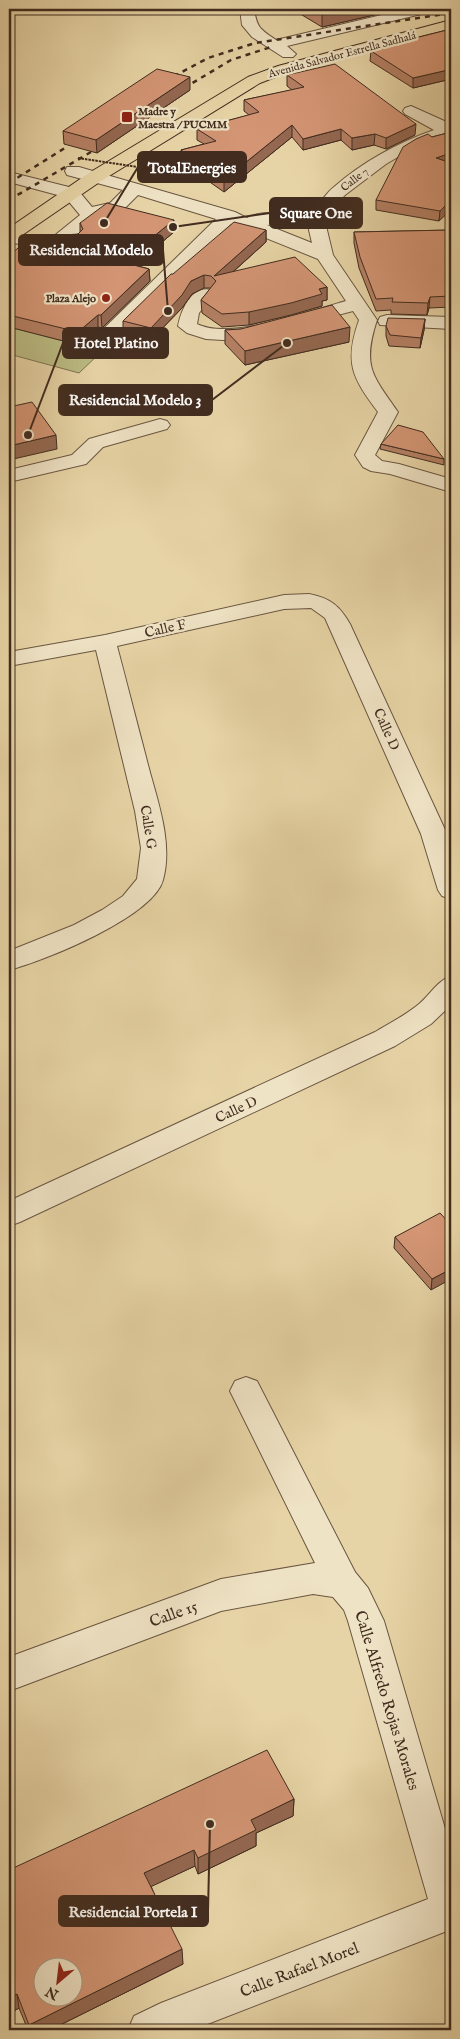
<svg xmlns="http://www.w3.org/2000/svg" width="460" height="2039" font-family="'IM FELL English',serif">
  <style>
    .green { fill: #bbbb83; stroke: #7e7451 }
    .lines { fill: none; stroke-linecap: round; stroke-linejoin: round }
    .minor-casing { stroke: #6a5641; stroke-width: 2 }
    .major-casing { stroke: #412c1f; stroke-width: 2 }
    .minor { fill: #efe3c5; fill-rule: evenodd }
    .major { fill: #e7d4a6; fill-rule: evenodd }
    .rail { stroke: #412c1f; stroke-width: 2.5; stroke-dasharray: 5 5; stroke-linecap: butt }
    .path-bridge { stroke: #412c1f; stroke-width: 2; stroke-dasharray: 2.5 1; stroke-linecap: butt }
    .wall { fill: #b58064; stroke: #412c1f }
    .shaded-wall { fill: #946851; stroke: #412c1f }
    .building { fill: #d39574; stroke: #412c1f; fill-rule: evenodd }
    .poi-dot { fill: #8f2418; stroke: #efe3c5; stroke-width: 2 }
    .labels { text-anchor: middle; stroke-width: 4.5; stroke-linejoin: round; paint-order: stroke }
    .far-street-label { font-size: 11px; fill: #412c1f; stroke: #efe3c5 }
    .far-poi-label { font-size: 11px; font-weight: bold; fill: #412c1f; stroke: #efe3c5; text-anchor: start }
    .street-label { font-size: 14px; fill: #412c1f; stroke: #efe3c5 }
    .near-street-label { font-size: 16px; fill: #412c1f; stroke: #efe3c5 }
    .leader { fill: none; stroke: #412c1f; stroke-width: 2 }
    .callout-dot { fill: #412c1f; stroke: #efe3c5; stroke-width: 2 }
    .callout { fill: #412c1f; stroke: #412c1f; stroke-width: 2 }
    .callout-label { font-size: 15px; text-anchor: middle; font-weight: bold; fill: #fff }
  </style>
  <rect width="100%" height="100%" fill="#e7d4a6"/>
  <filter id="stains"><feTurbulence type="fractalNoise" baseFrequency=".004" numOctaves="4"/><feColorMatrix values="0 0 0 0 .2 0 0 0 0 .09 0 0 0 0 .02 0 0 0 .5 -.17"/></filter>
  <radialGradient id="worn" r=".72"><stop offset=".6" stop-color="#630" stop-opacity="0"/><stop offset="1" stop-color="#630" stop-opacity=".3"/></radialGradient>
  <path class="green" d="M9,327l70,18 -1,2 22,6 -21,20 -70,-19z"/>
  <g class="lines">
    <defs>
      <path id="minor" d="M240,9h14c3,19 6,20 22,31l131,-31h25l-2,3 -143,34 9,8 -3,3h-10l-31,-20 -10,-12z
        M411,106l40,18v10l-36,13 -29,17 -41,31 -16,16 -2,19 6,25 44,65c-15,46 -5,55 21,92l-23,43 7,6 17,3 52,15v13l-61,-18 -19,-3 -8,-4 -8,-12 23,-43c-26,-35 -34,-49 -19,-92l-6,-9 -113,30 -34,-2 -19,-6 -9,-7c3,-16 14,-41 33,-36l3,4 -15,19 -2,11c34,17 112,-13 149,-23l-28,-42 -87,-35 -129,128 -7,2 -7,-2 -3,-4 3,-4 128,-125 -78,-24 -16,16 -20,4 -27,21 4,1 3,4 -3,4 -50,1 -20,-4v-10l20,4h25l26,-21 -15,-18 -56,-15v-10l68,17 15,18 18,-4 13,-13 -56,-15 -2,-4 2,-4h12l156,45 12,6c18,-11 48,1 68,-12 7,-4 12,-14 19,-19 30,-26 63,-44 100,-57l-29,-16 -2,-3 2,-3zM311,219l-2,11 3,13 -45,-18 31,-2z
        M387,315l64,2v12l-71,-4 -2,-4 2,-4z
        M160,419l7,2 3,4 -3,4 -64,18 -17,17 -77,18v-12l63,-15 17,-16z
        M309,594c21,4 31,12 41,30l97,210 4,15v50l-9,-3 -4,-6 -17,-56 -96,-216 -14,-10 -27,1 -167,37c10,37 19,74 29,111 9,38 28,83 17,123 -10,37 -119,81 -154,90v-19l65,-26 28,-15 21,-14 14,-17 4,-31 -6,-37 -39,-161 -87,16v-14l96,-17 179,-40z
        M451,976v29l-20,19 -36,22 -375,176 -11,4v-25l366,-169c15,-9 31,-17 44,-28 11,-9 18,-23 32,-28z
        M246,1377l11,4 98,191 13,16 16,33 67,228v83l-4,-1 -255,99h-64l6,-14 27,-13 267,-104 -80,-278 -4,-11 -11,-13 -20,-3 -92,17 -212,80v-34l212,-78 94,-16 -85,-172 5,-10z"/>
      <path id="major" d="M451,20v9l-163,43 -28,11 -159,98 -86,59 -6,1v-13l80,-55 159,-96 30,-11z"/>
    </defs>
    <use href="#minor" class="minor-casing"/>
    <use href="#major" class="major-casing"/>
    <use href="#minor" class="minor"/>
    <use href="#major" class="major"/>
    <path class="rail" d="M165,81l43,-23 47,-15 196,-30
      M184,88l47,-28 43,-14
      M9,183l59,-37
      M9,200l82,-48"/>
    <path class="path-bridge" d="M78,158l60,9"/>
  </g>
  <path class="wall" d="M292,9h108l-78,18z
    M451,29v53l-4,-2 -34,8 -43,-27 1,-10 40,-11v-1z
    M287,75l128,60 -29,14 -12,-4 -22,5 -11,-10 -38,10 -11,-13 -68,55 -43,-30v-12l23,-6 -7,-4v-11l52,-14 -5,-4v-11l48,-10 -5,-4z
    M190,90l-93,63 -33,-9 -1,-13z
    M451,132l-12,89 -63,-11v-10l56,-63z
    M80,223l94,9 -39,33 14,4 1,12 -48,47 -4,-1 -19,18 -70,-18v-71l41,-11 28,-11 2,-2z
    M266,230v12l-33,30 94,15v13l-5,1v5l-31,9 -42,10 -27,2 -20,-14 -1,-13 10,-12h-7l-12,6 -10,14 -31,32 -28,-6v-13l50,-47z
    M451,230v77l-22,1 -2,7 -36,-1v-4l-15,1 -17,-43 -5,-25v-11z
    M425,319l-1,11 -4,18 -31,-2 -3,-10v-10z
    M241,329l108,13 -104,23 -20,-21v-14z
    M381,444l63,15v6l-64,-16z
    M451,1225l-20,65 -37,-42 1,-11z
    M294,1799l-1,17 -37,17v13l-58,28 -3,-8 -44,20 32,78 -133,66h-22l-9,-22 -10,6v-144z"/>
  <path class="shaded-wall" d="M339,9h61l-78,18v-14z
    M448,70l-1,10 -34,8v-10z
    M190,77v13l-93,63 -1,-13z
    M416,124l-1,11 -29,14v-11z
    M292,125v12l-68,55v-12z
    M341,129v11l-38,10v-11z
    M375,134l-1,11 -22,5v-12z
    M451,153v10l-15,-5z
    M451,200v10l-12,11 1,-10z
    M174,220v12l-51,43 -1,-13z
    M266,230v12l-50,45v-6l-2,-5z
    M149,269l1,12 -48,47 -1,-13z
    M204,275v13l-12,6 -10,14 -31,32v-12l40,-47z
    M327,287v13l-5,1v5l-31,9 -42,10v-13l70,-23z
    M430,297l-1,11 -2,7 1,-12z
    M98,315v12l-19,18 -1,-13z
    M425,319l-1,11 -4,18 1,-10z
    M350,327l-1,15 -104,23v-14z
    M56,435l1,14 -48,11v-14z
    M451,1269v10l-20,11 1,-11z
    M294,1799l-1,17 -37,17v13l-58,28v-16l53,-38z
    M194,1850l1,16 -49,23 -2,-16z
    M182,1949l1,15 -133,66h-20l-1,-5z
    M17,1994l2,14 -10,6v-16z"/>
  <path class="building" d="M316,9h23l-17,4z
    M451,29v43l-3,-2 -35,8 -42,-27 41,-11 -1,-1z
    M335,64l81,60 -30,14 -11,-4 -23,4 -11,-9 -38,10 -11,-14 -68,55 -43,-30 35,-9 -19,-12 62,-17 -15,-12 60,-13 -17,-12z
    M157,69l33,8 -94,63 -33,-9z
    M451,132v21l-15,5 15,5v37l-11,11 -64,-11 27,-53 13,-8 12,-5 4,3z
    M107,203l67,17 -52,42 27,7 -48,46h-3l-20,17 -69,-17v-59l19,-17 22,6 14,-10 14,-1 5,-5 -3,-6z
    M234,222l32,8 -52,46 81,-19 32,30 -8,2 3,5 -31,9 -42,9 -27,2 -21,-14 15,-19 -5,-5 -7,-1 -13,6 -9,14 -31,33 -28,-7 48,-47h2z
    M451,230v66l-21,1 -2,6 -36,-1 1,-4 -17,1 -16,-42 -6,-25z
    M332,305l18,22 -105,24 -20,-21 16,-1z
    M388,318l37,1 -4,19 -31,-3 -4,-9z
    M32,402l24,33 -47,11v-39z
    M398,425l25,7 21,27 -63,-15z
    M440,1213l11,12v44l-19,10 -37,-42z
    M267,1750l27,49 -43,21 5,10 -58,28 -4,-8 -50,23 38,76 -153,76 -12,-31 -8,4v-128zM42,1966h30v30h-30z"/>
  <g class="poi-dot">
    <rect x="121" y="111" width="12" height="12" rx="2.5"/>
    <circle cx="106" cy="298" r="5"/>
  </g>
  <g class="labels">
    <g class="far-street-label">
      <text transform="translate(342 54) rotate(-15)" y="4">Avenida Salvador Estrella Sadhalá</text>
      <text transform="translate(354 179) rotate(-38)" y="4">Calle 7</text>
    </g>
    <g class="far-poi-label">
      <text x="138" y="115">Madre y<tspan x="138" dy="13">Maestra / PUCMM</tspan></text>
      <text x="96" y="302" text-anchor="end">Plaza Alejo</text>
    </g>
    <g class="street-label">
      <text transform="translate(165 628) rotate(-13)" y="5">Calle F</text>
      <text transform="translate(387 729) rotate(66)" y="5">Calle D</text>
      <text transform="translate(149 827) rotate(81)" y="5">Calle G</text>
      <text transform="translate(236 1109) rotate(-25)" y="5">Calle D</text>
    </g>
    <g class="near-street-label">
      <text transform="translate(173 1613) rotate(-20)" y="6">Calle 15</text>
      <text transform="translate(388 1700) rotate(73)" y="6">Calle Alfredo Rojas Morales</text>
      <text transform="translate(299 1969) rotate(-21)" y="6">Calle Rafael Morel</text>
    </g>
  </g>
  <path class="leader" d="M104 223L138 167M173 227L270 213M168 311L163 250M28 435L63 343M287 343L212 400M210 1824L208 1911"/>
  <g class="callout-dot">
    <circle cx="104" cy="223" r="5"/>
    <circle cx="173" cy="227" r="5"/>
    <circle cx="168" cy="311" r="5"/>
    <circle cx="28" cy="435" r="5"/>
    <circle cx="287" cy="343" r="5"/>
    <circle cx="210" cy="1824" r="5"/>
  </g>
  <g class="callout">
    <rect x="138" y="152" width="108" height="30" rx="5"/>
    <rect x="270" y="198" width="92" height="30" rx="5"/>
    <rect x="19" y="235" width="144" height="30" rx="5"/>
    <rect x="63" y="328" width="105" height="30" rx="5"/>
    <rect x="59" y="385" width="153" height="30" rx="5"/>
    <rect x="59" y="1896" width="149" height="30" rx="5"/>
  </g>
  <g class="callout-label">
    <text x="192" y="173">TotalEnergies</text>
    <text x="316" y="218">Square One</text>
    <text x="91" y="255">Residencial Modelo</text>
    <text x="116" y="348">Hotel Platino</text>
    <text x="135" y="405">Residencial Modelo 3</text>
    <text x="133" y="1917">Residencial Portela I</text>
  </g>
  <rect width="460" height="2039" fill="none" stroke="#e7d4a6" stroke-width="30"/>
  <rect x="10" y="10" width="440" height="2019" fill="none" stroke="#412c1f" stroke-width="2.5"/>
  <rect x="15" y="15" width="430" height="2009" fill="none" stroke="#412c1f"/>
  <g transform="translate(58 1982) rotate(208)"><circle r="24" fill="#efe3c5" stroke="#a99a83"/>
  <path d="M0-4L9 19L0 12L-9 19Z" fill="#8f2418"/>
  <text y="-8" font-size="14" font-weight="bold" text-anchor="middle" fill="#412c1f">N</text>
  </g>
  <rect width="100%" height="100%" filter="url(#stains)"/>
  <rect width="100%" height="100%" fill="url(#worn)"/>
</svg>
